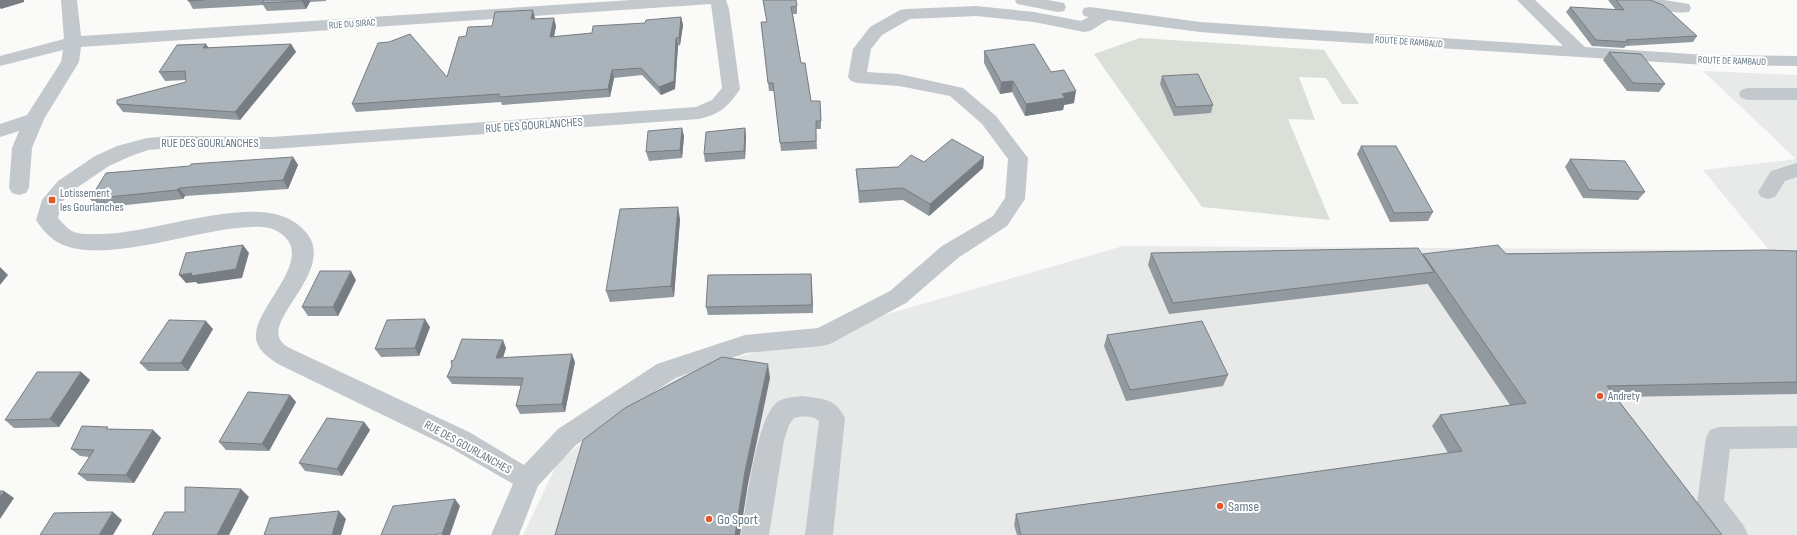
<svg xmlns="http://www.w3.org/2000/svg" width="1797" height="535" font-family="'Sofia Sans Condensed',sans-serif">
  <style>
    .built { fill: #e8e9e9 }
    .green { fill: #dadfd7 }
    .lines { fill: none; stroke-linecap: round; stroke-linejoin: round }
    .minor { fill: #c3c8cc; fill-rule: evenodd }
    .wall { fill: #929a9f }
    .shaded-wall { fill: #777d82 }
    .building { fill: #aab3b9; stroke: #777d82 }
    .poi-dot { fill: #e4572e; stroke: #fff; stroke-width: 1.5 }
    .labels { text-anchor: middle; stroke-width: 4; stroke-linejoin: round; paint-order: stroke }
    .far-street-label { font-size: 10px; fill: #657683; stroke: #fff }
    .street-label { font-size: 12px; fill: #657683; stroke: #fff }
    .poi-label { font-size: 12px; fill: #657683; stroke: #fff; text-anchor: start }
    .near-poi-label { font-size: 14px; fill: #657683; stroke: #fff; text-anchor: start }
  </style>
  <rect width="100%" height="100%" fill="#fafaf8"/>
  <path class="built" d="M1703,71l94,4v460h-1274l34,-71 92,-81 474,-137 646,4 -66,-80 93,-11z"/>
  <path class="green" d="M1140,38l184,12 35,54h-17l-16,-26 -27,-1 16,43 -27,-1 42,101 -128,-13 -108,-153z"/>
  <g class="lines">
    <path class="minor" d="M61,0h16l4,36 550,-36h95l3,9 11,80c-12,18 -20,25 -41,30l-427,30 -102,-1 -22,2 -17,6 -22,10 -37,25 -10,11 -4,16c5,5 9,11 16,14 8,3 18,2 27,2 50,0 148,-39 190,-14 64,38 -29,95 -10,121 3,5 11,8 15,10l173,81 55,33 34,-36 99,-65 88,-29 73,-7 72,-37 52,-45 51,-30 12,-18 3,-39 -26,-35 -32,-28 -51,-10 -42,-3 -6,-2 -3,-4 5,-28 17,-22 30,-17 6,-1 70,-3 58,6 47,9 8,-4 -5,-1 -2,-4 2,-4 6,-1 110,15 363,24 -46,-46h18l50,47 121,8 91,1v10l-91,-1 -442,-28 -64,-5 -92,-12 -18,11 -6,1 -50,-10 -58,-6 -66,3 -28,16 -11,14 -4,23 32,2 64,14 33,28 32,42 -3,41 -18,27 -49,32 -52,45 -76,41 -8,2 -76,7 -71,25 -99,67 -38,41 -19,49h-28l22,-51 -62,-36 -171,-83c-12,-7 -26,-17 -24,-32 3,-31 65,-80 19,-103 -10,-5 -25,-3 -36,-2 -47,3 -141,38 -182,14 -8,-5 -16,-14 -21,-22l6,-20 16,-19 37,-25 22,-10 30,-8 23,-2 102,1 424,-30 16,-7 10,-12 -11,-84 -630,43 -2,15 -35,57 -12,29 -3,40 -3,5 -7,2 -7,-2 -3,-5 3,-40 7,-17 -19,6v-13l27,-9 34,-53 2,-12 -63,16v-10l64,-17z
      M1015,0h33l16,3 2,4 -2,4 -6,1 -41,-8z
      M1641,0h23l25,4 2,4 -2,4c-12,2 -41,-2 -48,-12z
      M1748,88h49v12h-49l-7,-2 -2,-4 2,-4z
      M1797,163v14l-12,4 -10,16 -7,2 -7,-2 -3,-5 13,-21z
      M803,396c20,3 32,2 42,22l-12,117h-28l14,-114c-6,-6 -17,-5 -25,-3l-5,7 -5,15 -15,95h-28c5,-27 15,-121 38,-134 7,-4 16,-4 24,-5z
      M1797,426v22l-67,1 -6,51 20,26 4,9h-30l-17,-23 -4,-9 9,-65 4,-8 9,-3z"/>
  </g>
  <path class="wall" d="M188,0h138v1l-16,1 -4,7 -39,2 -4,-6 -70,4z
    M763,0l34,6v8h-4l8,49 10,38 10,7v21h-5l1,20 -36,2 -7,-60h-5l-8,-69h6z
    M1608,0h42l47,36 -4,6 -67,4 -2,2 -32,-2 -26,-34 4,-5 46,3z
    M681,17l2,8 -3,20 -2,1 -3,43 -14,6 -19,-20 -28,3 -4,19 -108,8 -1,-3 -145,10 -4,-8 95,-27 19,-41 26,-10 43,-8v1l21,7 -2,11 38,-4z
    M206,44l2,4 83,-4 5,8 -56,68 -117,-8 -6,-8 69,-22v-2l-21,1 -6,-9z
    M984,51l67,21 23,31 -10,2 -1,5 -38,6 -13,-24 -12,2 -16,-31z
    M1609,52l56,32 -6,8 -32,-1 -24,-31z
    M1162,76l51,29 -2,8 -37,3 -14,-32z
    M745,128l1,9 -1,22 -40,3 -1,-8z
    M684,136l-2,22 -33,3 -3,-9z
    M1361,146l72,66 -5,9 -38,1 -33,-68z
    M293,157l5,8 -10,24 -103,7 -2,3 -85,9 -8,-9z
    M984,157l-1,11 -54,48 -26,-16 -44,3 -2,-22 -1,-12 42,-2 26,-5z
    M1570,159l75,33 -7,8 -55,-2 -18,-31z
    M680,219l-6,78 -64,5 -4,-11z
    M1797,251v143l-181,3 106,138h-705l-3,-10 2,-11 432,-61 -16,-27 8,-11 70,-10 -83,-122v1l-258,30 -21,-49 3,-12 272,1z
    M811,274l2,39 -105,2 -2,-8z
    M356,280l-18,36h-30l-6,-9z
    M430,327l-11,29 -38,1 -6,-8z
    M213,329l-25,42h-40l-8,-8z
    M1107,335l121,40 -5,11 -97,15 -22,-55z
    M506,348l-3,10 72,4 -10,50 -45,2 -4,-8 5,-20 -69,-2 -5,-7 7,-17z
    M81,372l9,8 -31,47 -45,1 -9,-8z
    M290,395l6,7 -27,49 -43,-1 -7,-8z
    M364,422l6,8 -28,46 -37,-5 -6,-8z
    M111,429l42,1 8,8 -27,45 -47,-2 -9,-7 11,-17 -9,-1 -9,-7z"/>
  <path class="shaded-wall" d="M0,0h24v2l-23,7 -1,-1z
    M302,0h7l1,2 -4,7 -4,-8z
    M533,10l2,8 -2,9 -2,-8z
    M681,17l2,8 -3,20 -1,-7z
    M554,18l2,8 -4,19 -2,-8z
    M676,38l2,8 -3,43 -14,6 -2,-8z
    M206,44l5,8 -8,-4z
    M291,44l5,8 -56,68 -5,-8z
    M612,70l2,8 -4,19 -2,-8z
    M1013,81l-1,11 -12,2 1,-12z
    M1076,91l-2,12 -10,2 -1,5 -38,6 1,-12 36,-10z
    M682,128l2,8 -2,22 -2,-8z
    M745,128l1,9 -1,22 -1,-8z
    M293,157l5,8 -10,24 -5,-9z
    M984,157l-1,11 -54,48 1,-12z
    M179,188l6,8 -2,3 -6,-9z
    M678,207l2,12 -6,78 -3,-11z
    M243,245l6,8 -7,25 -44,6 -2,-2 -10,1 -7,-8 13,-2z
    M0,267l8,8 -8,10z
    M351,271l5,9 -18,36 -5,-9z
    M811,274l1,8 1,31 -1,-8z
    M425,319l5,8 -11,29 -4,-8z
    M206,321l7,8 -25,42 -7,-8z
    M503,340l3,8 -6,18 -4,-8z
    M572,354l3,8 -10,50 -3,-8z
    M768,364l2,14 -22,106 -8,51h-5l10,-64z
    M81,372l9,8 -31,47 -9,-8z
    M290,395l6,7 -27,49 -7,-7z
    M364,422l6,8 -28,46 -5,-7z
    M153,430l8,8 -27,45 -8,-8z
    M241,489l8,8 -20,38h-12z
    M4,491l10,7 -14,21v-22z
    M455,499l5,7 -10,29h-8v-1z
    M339,511l7,8 -5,16h-9z
    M113,512l9,8 -9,15h-14z"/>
  <path class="building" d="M188,0h15l-15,1z
    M264,0h38v1l-40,2z
    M763,0h33l1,6 -6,1 10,56h4l6,38h9l1,20h-5v20l-36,2 -7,-60h-5l-7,-61h6z
    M1616,0h34l13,5 34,31 -71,4 2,2 -32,-2 -26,-33 54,3z
    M533,10l-2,9 23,-1 -4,19 42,-4 1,-7 52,-3 1,-3 35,-3 -2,21h-3l-2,43 -15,6 -18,-19 -29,2 -4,19 -109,8v-3l-147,10 26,-61 11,-1 21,-8 37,43 12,-40 7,-1 2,-9 24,-1 3,-14z
    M206,44l-3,4 88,-4 -56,68 -118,-8v-4l69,-18 -1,-11 -26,1 18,-27z
    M1034,44l17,28 13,-2 12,21 -14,3 3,4 -39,6 -13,-23 -12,1 -17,-31z
    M1609,52l32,2 24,30 -32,-1z
    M1198,74l15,31 -37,2 -14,-31z
    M682,128l-2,22 -34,2 2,-21z
    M745,128l-1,23 -40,3 2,-22z
    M952,139l32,18 -54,47 -27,-16 -44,3 -3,-22 42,-2 13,-12 13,7z
    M1361,146h35l37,66 -39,1z
    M293,157l-10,23 -104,8 -2,2 -87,9 16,-26 84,-7 1,-2z
    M1570,159l55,2 20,31 -56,-2z
    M678,207l-7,79 -65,5 14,-82z
    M243,245l-7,24 -45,7 1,-3 -13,2 7,-22z
    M1498,245l8,9 259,-4 32,1v131l-190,4 115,149h-701l-5,-21 446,-63 -22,-36 86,-12 -103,-149z
    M1418,248l16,24 -261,31 -22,-50z
    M320,271h31l-18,36h-31z
    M811,274l1,31 -106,2 2,-32z
    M425,319l-10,29 -40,1 12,-29z
    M169,320l37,1 -25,42h-41z
    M1202,321l26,54 -98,15 -23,-55z
    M462,339l41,1 -7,18 76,-4 -10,50 -46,2 7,-28 -76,-1 5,-11 -1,-5 3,-1z
    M722,357l46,7 -23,107 -10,64h-180l28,-95 42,-32z
    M37,372h44l-31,47 -45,1z
    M248,392l42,3 -28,49 -43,-2z
    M327,418l37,4 -27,47 -38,-6z
    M82,426l26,1 -2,2 47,1 -27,45 -48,-1 16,-24 -23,-1z
    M185,487l56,2 -24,46h-65l13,-23h20z
    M0,491h4l-4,6z
    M455,499l-13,35h-5v1h-56l12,-29z
    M339,511l-7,24h-68l6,-17z
    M113,512l-14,23h-59l14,-22z"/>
  <g class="poi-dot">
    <rect x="48" y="196" width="8" height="8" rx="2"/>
    <circle cx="1600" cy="396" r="4"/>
    <circle cx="1220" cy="506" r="4"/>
    <circle cx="709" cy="519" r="4"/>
  </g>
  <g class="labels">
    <g class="far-street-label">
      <text transform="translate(352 23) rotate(-4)" y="4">RUE DU SIRAC</text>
      <text transform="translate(1409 41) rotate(4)" y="4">ROUTE DE RAMBAUD</text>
      <text transform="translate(1732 60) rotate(2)" y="4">ROUTE DE RAMBAUD</text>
    </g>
    <g class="street-label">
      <text transform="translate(534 125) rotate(-4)" y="4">RUE DES GOURLANCHES</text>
      <text x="210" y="147">RUE DES GOURLANCHES</text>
      <text transform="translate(468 447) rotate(29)" y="4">RUE DES GOURLANCHES</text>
    </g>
    <g class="poi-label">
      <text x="60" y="197">Lotissement<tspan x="60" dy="14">les Gourlanches</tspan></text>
      <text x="1608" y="400">Andrety</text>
    </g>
    <g class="near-poi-label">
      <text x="1228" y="511">Samse</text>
      <text x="717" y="524">Go Sport</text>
    </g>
  </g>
</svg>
